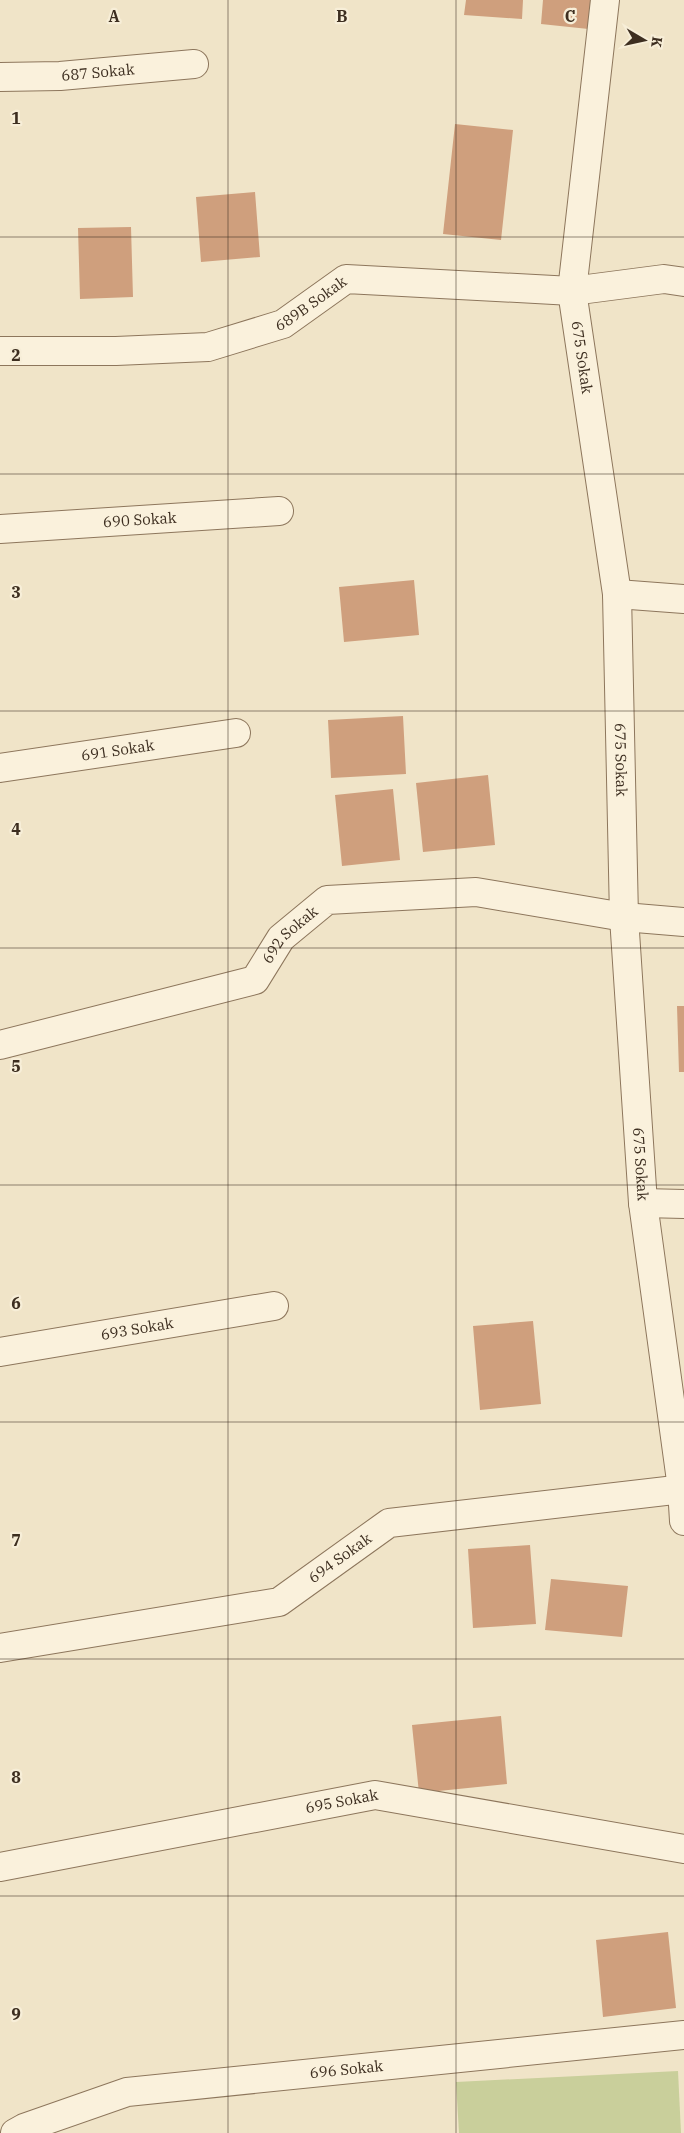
<svg xmlns="http://www.w3.org/2000/svg" width="684" height="2133" font-family="'IBM Plex Serif',serif">
  <style>
    .green { fill: #c9cf9b }
    .building { fill: #cf9f7d }
    .lines { fill: none; stroke-linecap: round; stroke-linejoin: round }
    .minor-casing { stroke: #8d765c; stroke-width: 30 }
    .minor { stroke: #faf1dc; stroke-width: 28 }
    .grid { fill: none; stroke: #3d2e20; stroke-width: 1; stroke-opacity: 0.55 }
    .labels { text-anchor: middle; stroke-width: 4.5; stroke-linejoin: round; paint-order: stroke }
    .street-label { font-size: 15px; fill: #3d2e20; stroke: #f7eed8 }
    .grid-label { font-size: 16px; text-anchor: middle; font-weight: bold; fill: #3d2e20; stroke: #f7eed8; stroke-width: 4.5; stroke-linejoin: round; paint-order: stroke }
  </style>
  <rect width="100%" height="100%" fill="#f0e4c8"/>
  <path class="green" d="M678,2071l3,62h-222l-3,-51z"/>
  <path class="building" d="M466,0h57l-1,19 -58,-4z
    M543,0h58l-3,30 -57,-6z
    M455,124l58,6 -12,110 -58,-6z
    M255,192l5,65 -59,5 -5,-65z
    M131,227l2,70 -53,2 -2,-71z
    M414,580l5,55 -75,7 -5,-55z
    M403,716l3,58 -75,4 -3,-58z
    M488,775l7,70 -72,7 -7,-69z
    M393,789l7,71 -58,6 -7,-71z
    M677,1006h7v66h-5z
    M533,1321l8,83 -61,6 -7,-84z
    M530,1545l6,79 -63,4 -5,-79z
    M551,1579l77,7 -6,51 -77,-7z
    M501,1716l6,68 -88,9 -7,-68z
    M668,1932l8,76 -73,9 -7,-77z"/>
  <g class="lines">
    <defs>
      <g id="minor">
        <path id="s1" d="M605,0l-33,291 45,303 7,323 19,286 39,285 2,33"/>
        <path id="s2" d="M0,77l60,-1 134,-12"/>
        <path id="s3" d="M0,351h116l92,-4 75,-23 63,-45 226,12 92,-12 20,3"/>
        <path id="s4" d="M0,529l279,-18"/>
        <path d="M617,594l67,5"/>
        <path id="s5" d="M0,768l236,-35"/>
        <path id="s6" d="M0,1045l255,-65 26,-42 46,-38 149,-8 148,25 60,5"/>
        <path d="M643,1203l41,1"/>
        <path id="s7" d="M0,1352l274,-46"/>
        <path id="s8" d="M0,1648l279,-46 110,-79 295,-34"/>
        <path id="s9" d="M0,1867l375,-72 309,54"/>
        <path id="s10" d="M15,2133l9,-5 103,-36 557,-57"/>
      </g>
    </defs>
    <use href="#minor" class="minor-casing"/>
    <use href="#minor" class="minor"/>
  </g>
  <path class="grid" d="M228,0v2133M456,0v2133M0,237h684M0,474h684M0,711h684M0,948h684M0,1185h684M0,1422h684M0,1659h684M0,1896h684"/>
  <g class="labels">
    <g class="street-label">
      <text dy="5" stroke="none"><textPath href="#s2" startOffset="98">687 Sokak</textPath></text>
      <text dy="5" stroke="none"><textPath href="#s3" startOffset="321">689B Sokak</textPath></text>
      <text dy="5" stroke="none"><textPath href="#s1" startOffset="360">675 Sokak</textPath></text>
      <text dy="5" stroke="none"><textPath href="#s4" startOffset="140">690 Sokak</textPath></text>
      <text dy="5" stroke="none"><textPath href="#s5" startOffset="119">691 Sokak</textPath></text>
      <text dy="5" stroke="none"><textPath href="#s1" startOffset="765">675 Sokak</textPath></text>
      <text dy="5" stroke="none"><textPath href="#s6" startOffset="321">692 Sokak</textPath></text>
      <text dy="5" stroke="none"><textPath href="#s1" startOffset="1170">675 Sokak</textPath></text>
      <text dy="5" stroke="none"><textPath href="#s7" startOffset="139">693 Sokak</textPath></text>
      <text dy="5" stroke="none"><textPath href="#s8" startOffset="358">694 Sokak</textPath></text>
      <text dy="5" stroke="none"><textPath href="#s9" startOffset="348">695 Sokak</textPath></text>
      <text dy="5" stroke="none"><textPath href="#s10" startOffset="340">696 Sokak</textPath></text>
    </g>
  </g>
  <g class="grid-label">
    <text x="114" y="22">A</text>
    <text x="342" y="22">B</text>
    <text x="570" y="22">C</text>
    <text x="16" y="124">1</text>
    <text x="16" y="361">2</text>
    <text x="16" y="598">3</text>
    <text x="16" y="835">4</text>
    <text x="16" y="1072">5</text>
    <text x="16" y="1309">6</text>
    <text x="16" y="1546">7</text>
    <text x="16" y="1783">8</text>
    <text x="16" y="2020">9</text>
  </g>
  <g transform="translate(644 40) rotate(99)" stroke="#f7eed8" stroke-width="4" paint-order="stroke">
  <path d="M0-4L9 19L0 12L-9 19Z" fill="#3d2e20"/>
  <text y="-8" font-size="14" font-weight="bold" text-anchor="middle" fill="#3d2e20">K</text>
  </g>
</svg>
